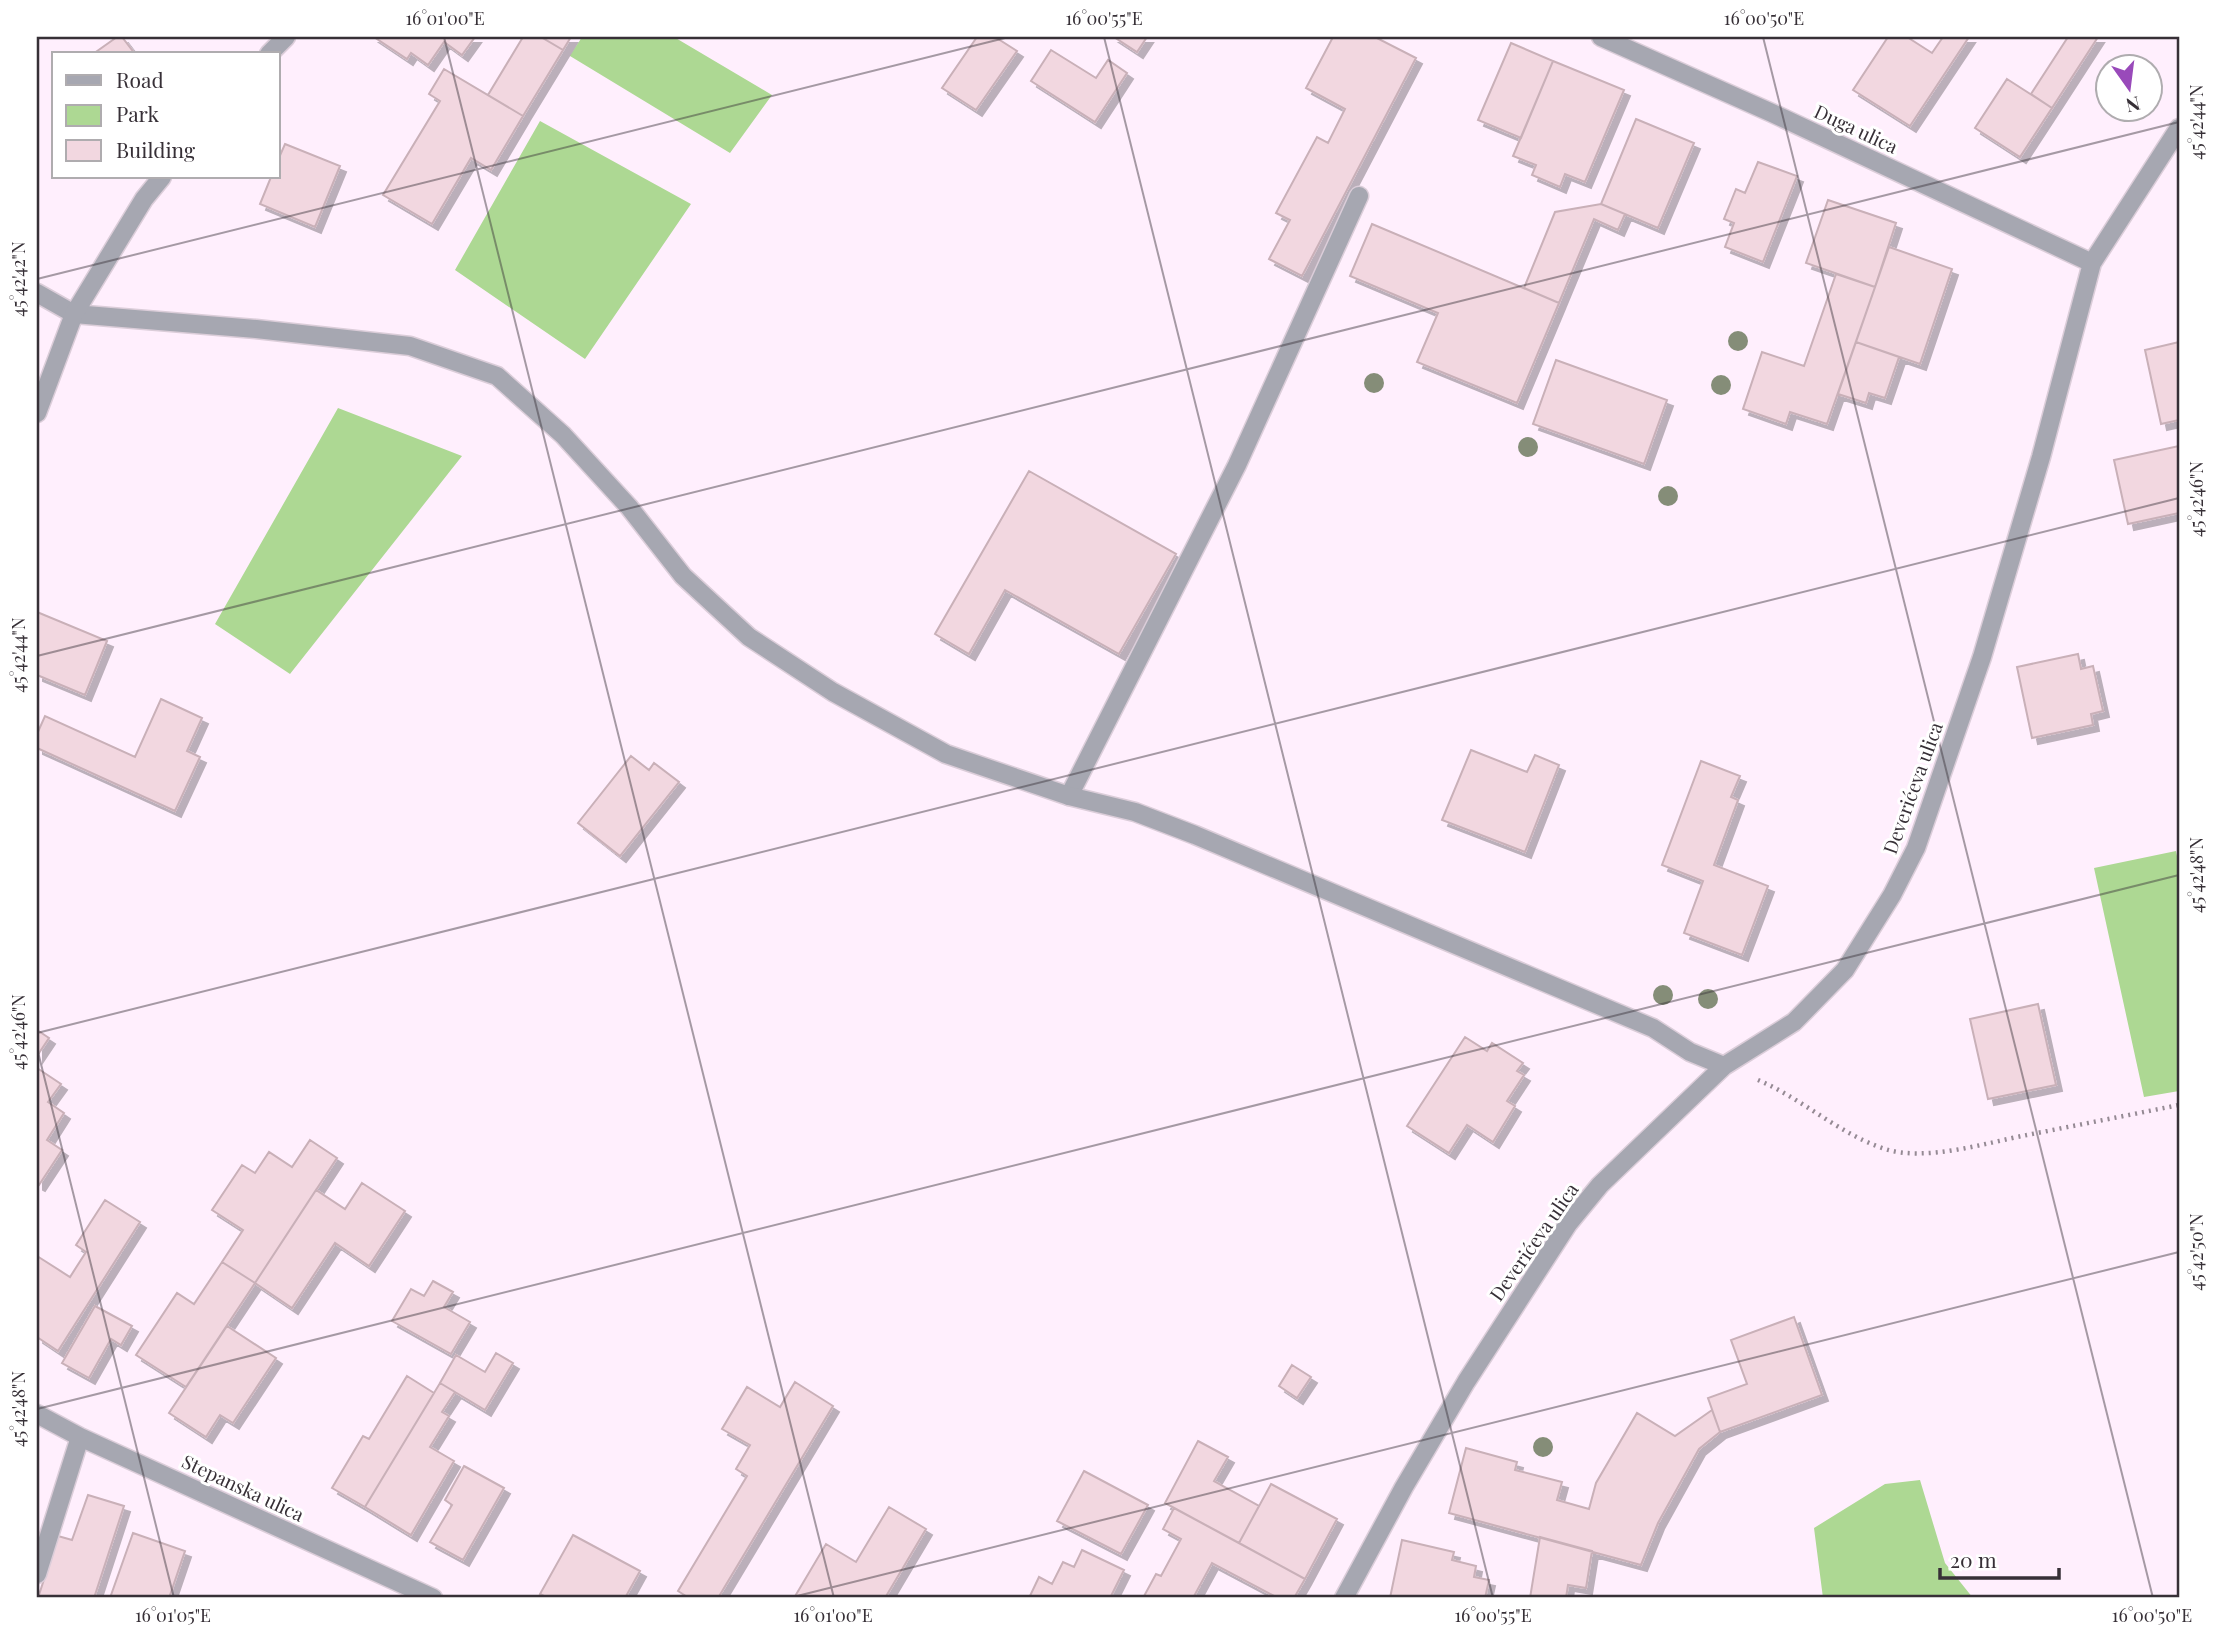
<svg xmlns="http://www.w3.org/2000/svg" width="2216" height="1635" font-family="'Playfair Display',serif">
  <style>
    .green { fill: #add893 }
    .building { fill: #f2d7e0; stroke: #c9b0b8; stroke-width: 2; filter: url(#shadow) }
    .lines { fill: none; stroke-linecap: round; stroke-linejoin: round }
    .service-casing { stroke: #dbcdd9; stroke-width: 21 }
    .minor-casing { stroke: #dbcdd9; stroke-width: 21 }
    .tertiary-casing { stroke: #dbcdd9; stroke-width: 21 }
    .path { stroke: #958a94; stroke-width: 4.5; stroke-dasharray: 2 5; stroke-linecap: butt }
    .service { stroke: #a6a7b1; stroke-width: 18 }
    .minor { stroke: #a6a7b1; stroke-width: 18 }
    .tertiary { stroke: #a6a7b1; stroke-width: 18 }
    .tree { fill: #858d78 }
    .ticks { fill: none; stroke: #373037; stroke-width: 2; stroke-opacity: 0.45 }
    .labels { text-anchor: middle; stroke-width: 6; stroke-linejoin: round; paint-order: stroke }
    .street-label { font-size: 19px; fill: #373037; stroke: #fff }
    .neatline { fill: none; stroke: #373037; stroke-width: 2.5 }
    .ticks-label { font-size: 18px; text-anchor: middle; fill: #373037 }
  </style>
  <defs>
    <filter id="shadow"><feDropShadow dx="6" dy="6" stdDeviation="0" flood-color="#0004"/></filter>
  </defs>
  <rect width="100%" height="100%" fill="#ffeffd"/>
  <path class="green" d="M582,37h92l98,58 -42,58 -160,-97z
    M540,121l151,83 -106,155 -130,-89z
    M338,408l124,48 -172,218 -75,-50z
    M2176,851l3,15v225l-35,6 -50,-229z
    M1920,1480l25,83 28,35h-150l-9,-70 71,-44z"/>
  <path class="building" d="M117,37h5l13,17h-42z
    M374,37h101l-13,18 -18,-13 -16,23 -17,-12 -4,6z
    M523,37h18l22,13 -40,66 -35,-21z
    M541,37h30l-8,13z
    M977,37h18l22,14 -41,59 -34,-22z
    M1114,37h33l-10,15z
    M1333,37h42l41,21 -114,218 -33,-17 21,-39 -14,-7 41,-76 11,6 17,-34 -39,-21z
    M1888,37h19l25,16 11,-16h26l-59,89 -57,-36z
    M2068,37h30l-46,71 -21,-14z
    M1511,43l42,18 -32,77 -43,-18z
    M1051,50l45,28 12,-18 19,13 -32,49 -64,-41z
    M1553,61l71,29 -39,92 -20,-8 -5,13 -28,-12 4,-10 -23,-9z
    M444,69l79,47 -32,54 -20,-12 -39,66 -49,-29 57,-94 -11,-7z
    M2007,79l45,29 -32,49 -45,-29z
    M1636,119l58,24 -36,85 -57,-24z
    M285,144l55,22 -25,61 -55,-23 11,-27h7v-17z
    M1758,162l39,14 -34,86 -38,-15 9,-24 -10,-4 12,-30 9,4z
    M1828,200l68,23 -21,64 -69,-24z
    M1601,204l24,10 -7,16 -24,-11 -35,84 -35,-15 31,-76z
    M1372,224l187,79 -42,100 -100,-41 21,-49 -88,-37z
    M1889,247l63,22 -32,95 -64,-22z
    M1836,274l39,13 -48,137 -37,-12 -4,12 -43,-15 19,-57 42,14z
    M1856,342l43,15 -14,41 -16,-5 -3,10 -28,-9z
    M2179,342v78l-18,4 -16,-74z
    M1556,360l111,40 -23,64 -111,-40z
    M2179,446v67l-51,11 -14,-64z
    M1029,471l147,83 -57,100 -114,-64 -36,64 -34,-20z
    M37,612l70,29 -22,54 -48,-20z
    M2078,654l3,15 12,-3 10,45 -12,3 2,11 -61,13 -15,-71z
    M161,699l41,19 -15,33 13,6 -25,54 -138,-63v-14l8,-18 90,41z
    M1471,750l56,22 8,-17 24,10 -34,87 -83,-32z
    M631,756l18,14 5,-7 25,19 -59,74 -42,-33z
    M1701,761l39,15 -9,21 7,3 -24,65 54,21 -26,69 -58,-22 19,-52 -41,-16z
    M2038,1004l18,81 -68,14 -18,-80z
    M37,1030l12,8 -12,18z
    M1465,1037l22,14 5,-8 31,20 -6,8 7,4 -17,26 8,5 -22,36 -26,-17 -18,28 -42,-27z
    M37,1068l24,16 -13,18 16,11 -17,27 15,10 -23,35 -2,-1z
    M310,1140l27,18 -82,125 -33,-21 21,-32 -31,-20 30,-45 13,8 14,-21 23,15z
    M362,1183l43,28 -36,55 -34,-23 -43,65 -37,-25 61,-93 29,19z
    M105,1200l35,22 -82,129 -21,-14v-81l33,21 16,-25 -10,-7z
    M222,1262l33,21 -69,104 -50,-32 41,-62 17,11z
    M433,1281l20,11 -9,15 26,15 -19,32 -59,-33 19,-32 13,7z
    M95,1306l37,20 -11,19 -10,-6 -22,39 -27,-15z
    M1794,1317l28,78 -102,37 -12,-34 39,-14 -16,-44z
    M227,1326l49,32 -43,65 -13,-8 -14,22 -37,-24z
    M496,1353l17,10 -28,47 -45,-27 16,-28 29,17z
    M1292,1365l19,12 -14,21 -18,-12z
    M407,1376l27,17 -69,114 -33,-19 31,-52 6,3z
    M795,1382l38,24 -115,192h-29l-11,-7 69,-115 -11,-7 14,-24 -28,-16 25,-42 33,20z
    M440,1383l15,9 -13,20 7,4 -19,31 24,14 -43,74 -46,-28z
    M1712,1410l8,22 -21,17 -41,74 -17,42 -192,-52 17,-65 51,14 -2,8 47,12 -5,18 32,9 7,-26 41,-70 38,23z
    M1198,1441l30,16 -14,24 45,25 -20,37 -74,-40z
    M464,1466l40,22 -41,72 -33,-18 22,-37 -7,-5z
    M1084,1471l64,34 -27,49 -64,-33z
    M1271,1484l66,35 -32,60 -66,-36z
    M88,1495l36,11 -30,92h-56l20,-62 14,4z
    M889,1507l37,22 -41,69h-91l32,-54 30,18z
    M1174,1508l131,71 -11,19h-16l-66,-35 -19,35h-50l13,-24 5,2 20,-37 -18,-10z
    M133,1533l52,18 -16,47h-59z
    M573,1535l67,36 -15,27h-77l-8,-4z
    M1540,1537l52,14 -6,37 -18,-3 -2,13h-36z
    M1402,1540l52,12 -2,8 24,6 -2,11 15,3 -4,18h-95z
    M1082,1550l42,20 -14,28h-81l10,-21 13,7 11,-22 11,5z"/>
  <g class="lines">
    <defs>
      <path id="service" d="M37,293l37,21
        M1069,796l168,-331 122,-269"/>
      <path id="minor" d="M1601,37l171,76 320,150
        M74,314l182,15 154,17 87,30 66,59 66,72 54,69 66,61 84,55 113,62 123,42 66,16 60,23 458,193 37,24 34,14
        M37,1414l43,23 353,161
        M37,1574l43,-137
        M1344,1598l60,-111 62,-105 102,-158 32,-39 124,-119 70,-44 51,-52 47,-75 24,-47 66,-191 59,-200 51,-194 87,-135"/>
      <path id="tertiary" d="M269,54l17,-17
        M37,413l37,-99 70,-115 18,-22"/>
    </defs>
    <use href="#service" class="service-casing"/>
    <use href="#minor" class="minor-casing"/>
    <use href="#tertiary" class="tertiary-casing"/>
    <path class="path" d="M1758,1080c45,19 81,54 127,69 41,13 100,-6 142,-14 51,-10 102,-20 152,-30"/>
    <use href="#service" class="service"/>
    <use href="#minor" class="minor"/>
    <use href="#tertiary" class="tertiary"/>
  </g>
  <g class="tree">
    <circle cx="1738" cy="341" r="10"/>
    <circle cx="1374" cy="383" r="10"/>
    <circle cx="1721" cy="385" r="10"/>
    <circle cx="1528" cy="447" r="10"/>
    <circle cx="1668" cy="496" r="10"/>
    <circle cx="1663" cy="995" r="10"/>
    <circle cx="1708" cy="999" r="10"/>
    <circle cx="1543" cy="1447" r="10"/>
  </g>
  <path class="ticks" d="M444,37l390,1561M1104,37l389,1561M1763,37l390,1561M37,279l972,-242M37,656l2142,-534M37,1033l2142,-535M37,1048l137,550M37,1409l2142,-534M789,1598l1390,-346"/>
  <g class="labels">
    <g class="street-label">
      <text transform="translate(1856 129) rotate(25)" y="7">Duga ulica</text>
      <text transform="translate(1913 788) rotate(-70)" y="7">Deverićeva ulica</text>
      <text transform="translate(1534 1242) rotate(-55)" y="7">Deverićeva ulica</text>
      <text transform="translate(243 1488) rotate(25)" y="7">Stepanska ulica</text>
    </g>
  </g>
  <rect width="2216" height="1635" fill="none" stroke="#ffffff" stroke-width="77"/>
  <rect x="52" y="52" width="228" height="126" fill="#ffffff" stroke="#afacaf" stroke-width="2"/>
  <rect x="66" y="75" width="35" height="10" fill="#a6a7b1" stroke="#afacaf" stroke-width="2"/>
  <text x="116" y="88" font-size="21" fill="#373037">Road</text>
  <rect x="66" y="105" width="35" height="21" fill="#add893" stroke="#afacaf" stroke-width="2"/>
  <text x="116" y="122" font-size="21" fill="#373037">Park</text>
  <rect x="66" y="140" width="35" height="21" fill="#f2d7e0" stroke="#afacaf" stroke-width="2"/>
  <text x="116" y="158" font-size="21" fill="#373037">Building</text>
  <g transform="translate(2129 88) rotate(166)"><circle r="33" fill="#ffffff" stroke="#afacaf" stroke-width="2"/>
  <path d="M0-5L12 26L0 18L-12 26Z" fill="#994aba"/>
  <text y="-10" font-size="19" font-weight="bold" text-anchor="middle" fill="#373037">N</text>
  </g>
  <path d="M1940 1568v10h119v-10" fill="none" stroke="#373037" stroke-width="3.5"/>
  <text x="1950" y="1568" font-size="21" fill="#373037" stroke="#ffffff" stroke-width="5" paint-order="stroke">20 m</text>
  <rect x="38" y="38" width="2140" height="1558" class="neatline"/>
  <g class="ticks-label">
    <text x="445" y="25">16°01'00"E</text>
    <text x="1104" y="25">16°00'55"E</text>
    <text x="1764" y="25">16°00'50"E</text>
    <text transform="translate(2197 122) rotate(-90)" y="6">45°42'44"N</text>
    <text transform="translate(19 279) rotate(-90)" y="6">45°42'42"N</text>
    <text transform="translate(2197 499) rotate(-90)" y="6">45°42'46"N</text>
    <text transform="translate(19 655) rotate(-90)" y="6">45°42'44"N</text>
    <text transform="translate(2197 875) rotate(-90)" y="6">45°42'48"N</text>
    <text transform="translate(19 1032) rotate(-90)" y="6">45°42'46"N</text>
    <text transform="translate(2197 1252) rotate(-90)" y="6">45°42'50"N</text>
    <text transform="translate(19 1409) rotate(-90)" y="6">45°42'48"N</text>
    <text x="173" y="1622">16°01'05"E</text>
    <text x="833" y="1622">16°01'00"E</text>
    <text x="1493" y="1622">16°00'55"E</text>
    <text x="2152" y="1622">16°00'50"E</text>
  </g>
</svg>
